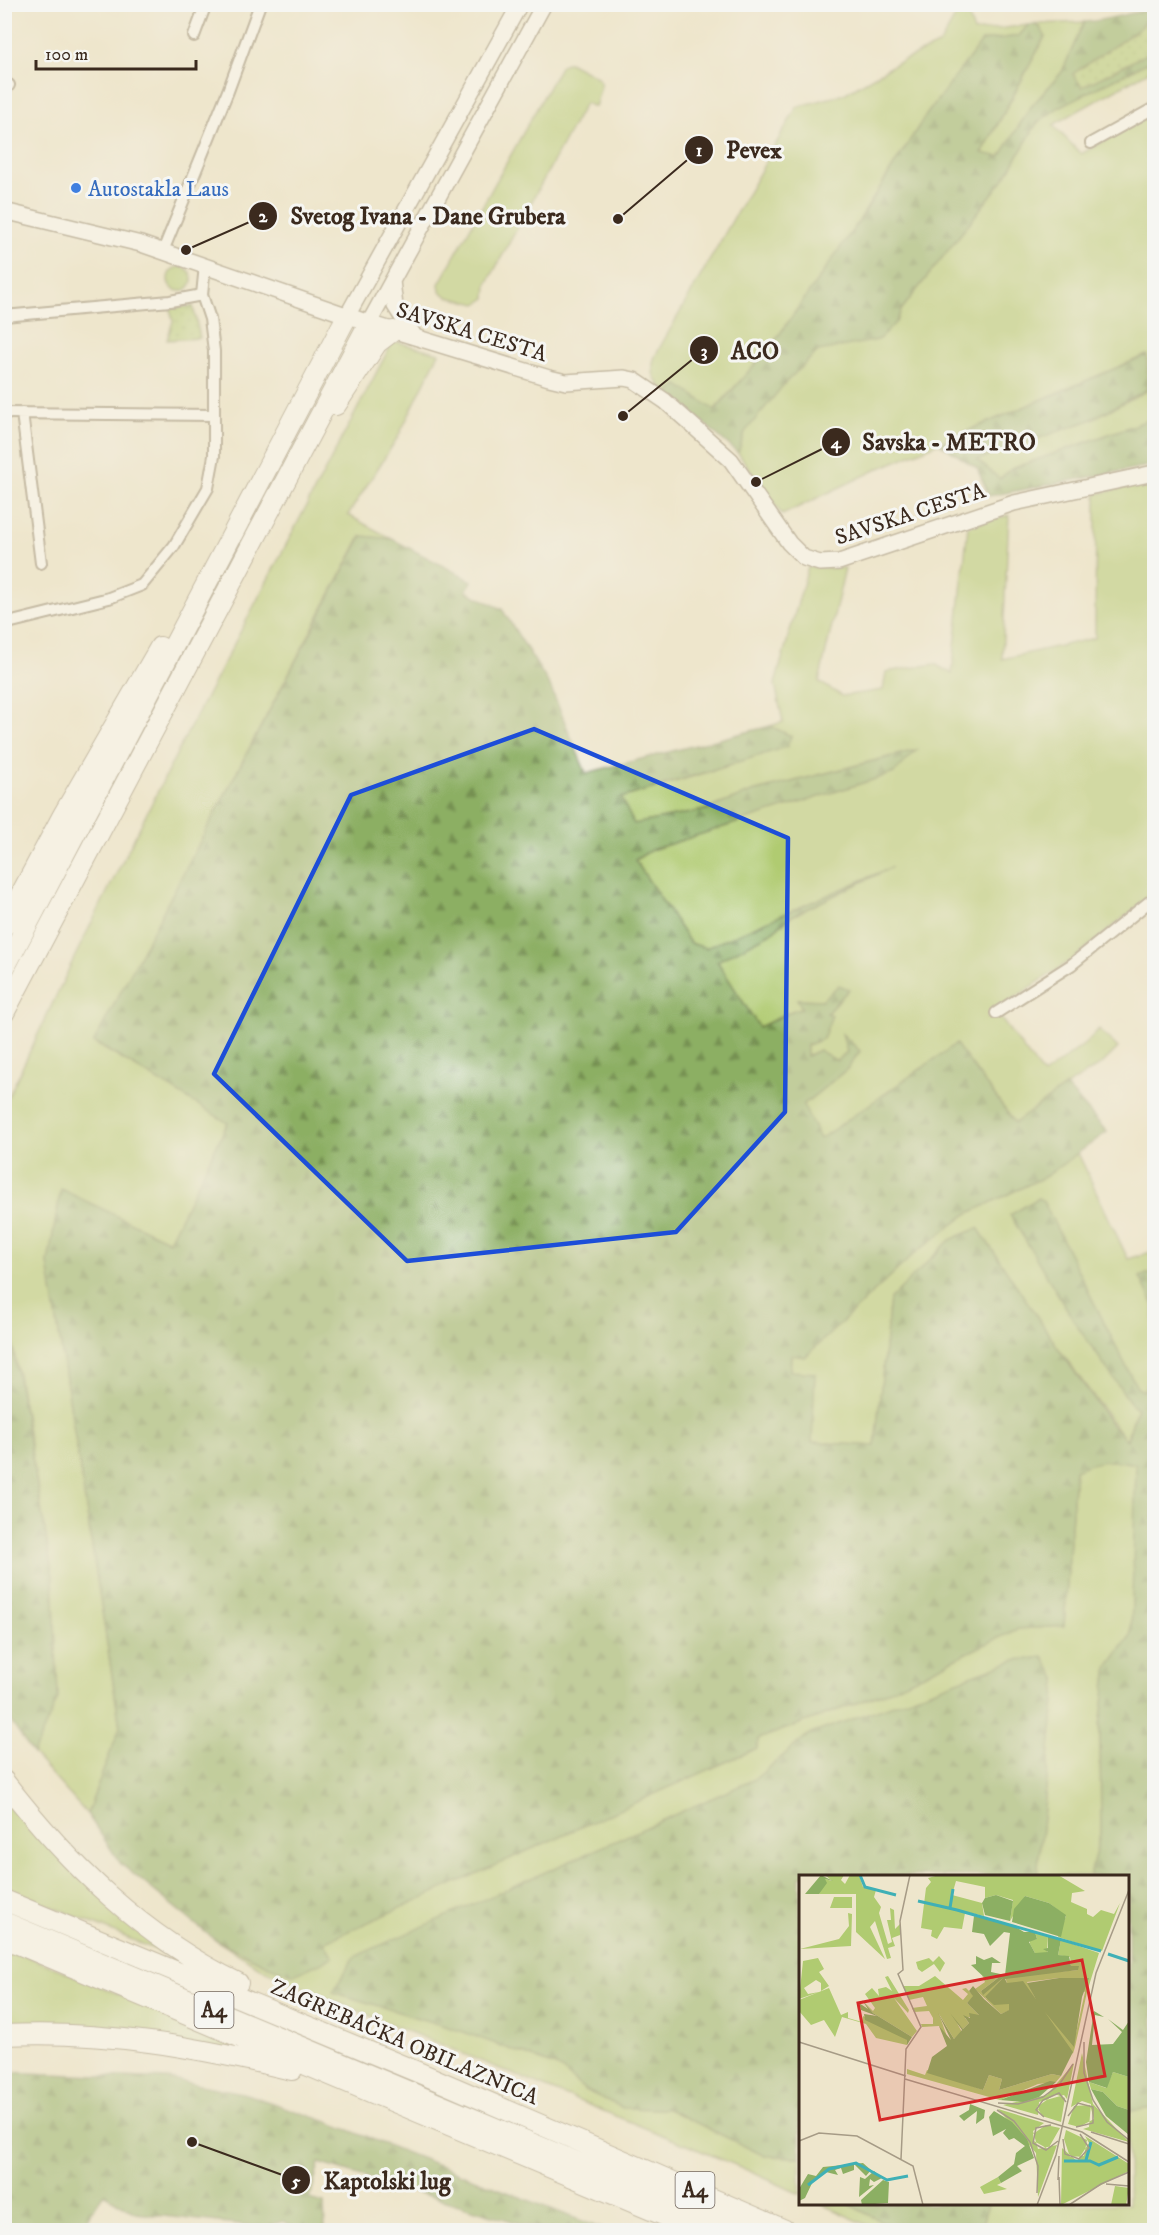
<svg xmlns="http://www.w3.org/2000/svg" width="1159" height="2235" font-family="'IM FELL DW Pica',serif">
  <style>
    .grass { fill: #b0cb71; stroke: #767a48; stroke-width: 1.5 }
    .forest { fill: url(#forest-firs); stroke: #646c40; stroke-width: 1.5 }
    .park { fill: url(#park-dots); stroke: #767a48; stroke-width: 1.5 }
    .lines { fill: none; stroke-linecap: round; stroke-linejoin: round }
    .street-casing { stroke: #948875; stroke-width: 14 }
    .secondary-casing { stroke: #948875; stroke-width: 18 }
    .highway-casing { stroke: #948875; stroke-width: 22 }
    .street { stroke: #fff; stroke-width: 10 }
    .secondary { stroke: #fff; stroke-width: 15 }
    .highway { stroke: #fff; stroke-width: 20 }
    .marked { fill: none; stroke: #1d4ed8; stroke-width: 4.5; stroke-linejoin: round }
    .shop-dot { fill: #3f7fe0; stroke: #f6f6f2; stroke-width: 2 }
    .labels { text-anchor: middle; stroke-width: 6; stroke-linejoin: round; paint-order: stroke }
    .shield { fill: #f6f6f2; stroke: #73675e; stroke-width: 1.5 }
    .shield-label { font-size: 21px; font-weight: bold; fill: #3b2a1e }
    .shop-label { font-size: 22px; fill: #366cbe; stroke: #f6f6f2; text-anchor: start }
    .street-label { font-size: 22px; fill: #3b2a1e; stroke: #f6f6f2 }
    .inset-river { fill: none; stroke: #3fb0b6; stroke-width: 3 }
    .inset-road { fill: none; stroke: #a69b86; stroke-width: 1.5 }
    .view { fill: #d62828; fill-opacity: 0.15; stroke: #d62828; stroke-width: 3 }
    .inset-edge { fill: none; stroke: #3b2a1e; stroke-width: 3 }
    .leader { fill: none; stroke: #3b2a1e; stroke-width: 2 }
    .callout-dot { fill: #3b2a1e; stroke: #f6f6f2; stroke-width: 2 }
    .mark-label { font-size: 18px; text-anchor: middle; font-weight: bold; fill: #fff }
    .callout-label { font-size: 24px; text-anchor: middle; font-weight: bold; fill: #3b2a1e; stroke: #f6f6f2; stroke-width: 6; stroke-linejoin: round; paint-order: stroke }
  </style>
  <defs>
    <pattern id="forest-firs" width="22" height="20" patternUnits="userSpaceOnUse" patternTransform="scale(1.5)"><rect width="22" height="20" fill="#8caf63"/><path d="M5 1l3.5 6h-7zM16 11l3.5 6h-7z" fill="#748f51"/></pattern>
    <pattern id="park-dots" width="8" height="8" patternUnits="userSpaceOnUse" patternTransform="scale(1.5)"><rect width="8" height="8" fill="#b0cb71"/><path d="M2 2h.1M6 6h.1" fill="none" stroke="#98ae61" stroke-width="1.8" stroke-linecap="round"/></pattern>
  </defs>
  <rect width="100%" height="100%" fill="#f6f6f2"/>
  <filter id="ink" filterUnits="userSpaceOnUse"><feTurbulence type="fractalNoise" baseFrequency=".0167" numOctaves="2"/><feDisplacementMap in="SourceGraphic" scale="12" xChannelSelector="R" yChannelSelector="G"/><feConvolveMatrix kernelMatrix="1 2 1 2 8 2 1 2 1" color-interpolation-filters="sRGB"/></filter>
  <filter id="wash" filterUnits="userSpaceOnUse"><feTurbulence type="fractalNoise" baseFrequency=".008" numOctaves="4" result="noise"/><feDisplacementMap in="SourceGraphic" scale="24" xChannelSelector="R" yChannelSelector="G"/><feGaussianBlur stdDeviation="1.35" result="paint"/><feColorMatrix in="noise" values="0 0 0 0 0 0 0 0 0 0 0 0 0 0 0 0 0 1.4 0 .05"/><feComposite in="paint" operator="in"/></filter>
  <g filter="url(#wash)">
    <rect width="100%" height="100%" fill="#eee6cc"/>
    <path class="grass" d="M962,5h7l-3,4 8,23 54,-7 -9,11 -37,5 -58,77 -69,109 -83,118 -58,65 -36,-25 -9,8c-14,-10 -20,-20 -14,-37l142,-249 47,-13 51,-30 45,-20z
      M1084,22l-22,50 -32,36 -30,49 -18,-3 63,-117 -4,-9 -5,-4z
      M1154,59v9l-101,57 28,29 73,-41v305l-143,51 -12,10 -22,-19 113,-40 58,-30 -2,-35 -266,113 -98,47 -44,-62c2,-7 4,-16 7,-22 9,-15 62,-76 75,-81 33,-11 64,-2 82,-41l104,-133 31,-53 22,-16z
      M569,62l30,16 2,8 -6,21 -10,-4 -98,181 -1,14 -9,6 -29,-7 -8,-6 -1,-7 122,-219z
      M168 279a12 12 0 1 1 24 0a12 12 0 1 1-24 0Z
      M393,341l46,12 -41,84 -50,78 44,24 -31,-3 -267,507 134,79 -59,119 -108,-51 -13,73 72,464 -33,87 -54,-60 25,-56 -5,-121 -48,-278 -1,-193 70,-148 108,-215z
      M1154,481v412l-81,66 -78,52 48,64 43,-32 13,-14 19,19 -16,16 -36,22 -51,37 -59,-78 -136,94 -17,-34 44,-36 13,-18 -17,-16 4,17 -11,9 -17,-11 -13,6 1,-11 25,-30 -6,-1 23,-25 -27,11 -24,-1 4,9c-16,3 -27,13 -43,19l-42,-66 54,-28 19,-16 86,-42 -170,74 -16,-6 -55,-83 16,-10 243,-77 22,-23 -164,42 -47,18 -71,14 -13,-26 111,-33 59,-29 -21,-10 13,-4 -8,-38 33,-117 37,1 -26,114 23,14 41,-6 3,-18 49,-8 17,10 16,-148 41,-11 -7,144 93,-21 1,-144z
      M1078,1153l50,106 26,-8v24l-7,-1 -7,3 14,28v67l-4,4 -6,15 -7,-3 -94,-186 33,122 56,81 5,3 -11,33 -70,-96 -78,-117 -88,71 -15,147 -63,-4 2,-68 -24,-2 1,-17 14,2 110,-104 52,-39 79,-38z
      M1117,1460l20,4 -6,171 -23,32 -8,59 1,104 -11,46h-53l20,-196 -249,55 -344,297 94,35 27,23 38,18 45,1 97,47 35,1v37l-62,-28 -404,-165 -73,-33 -47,-29 55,27 63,-9 -9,-15 434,-194 1,-9 126,-46 133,-64 47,-3 11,-156 20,-9z
      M4,1792l179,169 -178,-74z
      M4,1909l612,256 115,54 -726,-305z
      M5,1947l256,106 -256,-24z
      M1154,2108v122h-174l8,-26h140v-93z
      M821,2204h27l51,26h-21z"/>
    <path class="forest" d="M1154,5v8l-15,16 -66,45 9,13 72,-37v9l-95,48 -22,16 -31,53 -104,133 -6,13 -18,18 -60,11 -32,31 -41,50 -7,21 -69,-60 9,-8 37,25 57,-65 83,-118 69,-109 58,-77 37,-5 9,-11c10,-1 13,2 17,11l-63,117 18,4 30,-49 32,-36 22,-50c23,-1 44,-10 67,-12z
      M1147,355l1,34 -58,31 -113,40 23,19 11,-10 143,-51v47l-165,31 -12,-28 -38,-25z
      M362,536l30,3 80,42 -6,10 36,18 47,75 37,89 184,-47 21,10 -4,11 -166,51 13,26 71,-14 47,-18 165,-42 -23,23 -243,77 -16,10 55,83 16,5 186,-81 -102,50 -19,16 -54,28 42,66c16,-6 26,-16 43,-19l-5,-9 25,1 17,-15 10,4 -22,24 5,2 -9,24 -16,6v11l12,-6 18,11 10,-9 -5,-18 18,17 -13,18 -44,36 17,34 136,-95 59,79 51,-37 41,46 -61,44 -79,38 -52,39 -110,104 -14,-2 -1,16 25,2 -3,69 63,4 15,-147 60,-59 28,-12 78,117 55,79 16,16 10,-32 -5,-3 -56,-81 -66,-109 28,-17 5,3 94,187 7,3 6,-15 4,-4v736l-26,3v-235h-38l11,-46 -1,-104 8,-59 23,-32 5,-171c-23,-5 -39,-4 -61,6l-11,156 -47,3 -133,64 -126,46 -1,9 -433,194 9,15 -39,18 -25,-9 -55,-27 -93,-75 -34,-50 33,-87 -72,-464 13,-74 108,52 59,-118 -134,-81z
      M1147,1274l7,1v30l-14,-28z
      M4,1299l49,278 5,121 -25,56 -28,-41z
      M1043,1657l14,23 -20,196h-237v281l-35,-1 -97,-47 -45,-1 -38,-18 -27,-23 -94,-35 -131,-40 21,-35 401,-178 53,-44 207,-75z
      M5,2072l163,7 75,14 85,29 277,108h-63l-223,-67 -9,36 14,4 1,27h-30v-3l-12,-6 -18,6 -130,-14 -31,-19 -14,19 -4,17h-81z
      M848,2204h140l-8,26h-81z"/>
    <path class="park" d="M1154,13v37l-72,37 -9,-13 66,-45z
      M193,306l7,32 -33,2 6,-19 -3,-13z"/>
  </g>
  <g filter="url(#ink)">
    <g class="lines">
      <defs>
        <path id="street" d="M194,36l12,-32
          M4,92l5,-7
          M1091,143l63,-35
          M163,251l65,-160 32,-87
          M4,316l166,-15 32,-6
          M4,413l210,2
          M22,413l19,150
          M4,624l105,-26 33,-13 32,-39 34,-58 6,-32v-105l-4,-32 -8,-24 3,-30
          M996,1013l75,-48 83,-67"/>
        <path id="secondary" d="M4,211l137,33 228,79 180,55 17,4 58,-4 10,2 31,21 66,59 58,83 15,15 16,5 19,-1 175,-59 140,-30
          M392,281l3,25 20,31
          M347,316l173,-312
          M369,323l175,-319"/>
        <path id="highway" d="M336,405l41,-62 16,-12
          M4,926l59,-111 97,-168
          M4,969l343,-653
          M4,1013l365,-690
          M4,1781c65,84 138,155 234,202
          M4,1900l428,178 353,152
          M4,1922l735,308
          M4,1938l695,292
          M4,2035c99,-5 193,12 288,35"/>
      </defs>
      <use href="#street" class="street-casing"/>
      <use href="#secondary" class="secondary-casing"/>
      <use href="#highway" class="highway-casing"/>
      <use href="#street" class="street"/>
      <use href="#secondary" class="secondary"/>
      <use href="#highway" class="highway"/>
    </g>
  </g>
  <path d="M0 0H1159V2235H0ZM534,729l254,109 -3,274 -109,120 -269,29 -193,-187 137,-279z" fill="#eee6cc" fill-opacity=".55" fill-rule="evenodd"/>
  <path class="marked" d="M534,729l254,109 -3,274 -109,120 -269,29 -193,-187 137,-279z"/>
  <circle class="shop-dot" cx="76" cy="188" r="6"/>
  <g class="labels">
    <g class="shield">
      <rect x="194.5" y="1992" width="39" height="36" rx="4.5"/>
      <rect x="675.5" y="2172" width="39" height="36" rx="4.5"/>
    </g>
    <g class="shield-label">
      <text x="214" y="2017">A4</text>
      <text x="695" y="2197">A4</text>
    </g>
    <g class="shop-label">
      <text x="88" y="196">Autostakla Laus</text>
    </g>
    <g class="street-label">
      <text transform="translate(472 331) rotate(17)" y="8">SAVSKA CESTA</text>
      <text transform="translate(910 513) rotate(-18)" y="8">SAVSKA CESTA</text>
      <text transform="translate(405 2041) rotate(23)" y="8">ZAGREBAČKA OBILAZNICA</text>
    </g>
  </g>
  <g transform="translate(799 1875)">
    <rect width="330" height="330" fill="#eee6cc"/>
    <path d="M26,0h19l-3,5 4,4 5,-9h9l4,12 13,3 -2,7 7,10 -2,6 9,31 4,-2 -5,-22h4l-1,-12 4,2 1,19 5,-5v11l-8,3 3,8 -7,2 3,10 -4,1 -12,-38 -5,6 15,32 -29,-27v-38h-37l6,-15 7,2zM140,0h119l27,16 -13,2 -1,9 16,7v5l6,3 8,-7 13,4 6,-11 -18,48 -44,-14 8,-21 -17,-13 -24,-7 -15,25 3,-21 -17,-5 -11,3v-11l-29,-6 -4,14 30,8 2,13 -26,-6 7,3 -3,16 -18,-2 -7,12 -6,-3 1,-6 -11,-2 5,-40 5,-6 -3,-4zM35,22h18v11h-22zM236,57l13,4 -1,17h-12l-5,-9v-4l7,-1zM262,65l38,13 -12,39 -12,55 -4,13 2,-6 -49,-68 -17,-3 -2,-6 73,-7 -7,-4 -1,-9 -12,-2zM260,103l26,14 -9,41 -37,-28 -12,-23zM140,81l6,7 -5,9 -6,-8 -12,8 -4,-3 -2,-7 13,-4 4,4zM19,83l6,11 -5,3 10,14 -8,5v-8l-5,-3 -12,8 4,6 11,-2 -20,7 4,-38zM183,100l4,5 12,-2 -17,13 2,3 20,-16 -18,20 24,6 1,6 -9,4 -26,-25 10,-7zM89,101l21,34 -1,3 -14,-15 23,33 -5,6 -39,-24 -11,-13 11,11 2,-3 -10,-14 7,-6 7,8 -1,-7 8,-2 6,4 -7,-14zM136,101l28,24 5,-6 -6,-5 4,-1 8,8 -7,7 12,12 -14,3 4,5 -6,6 -6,-6 5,9 -8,7 -15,-25 10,28 -10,-16 -17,1 -1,-3h12v-6l-4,-7 -15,1 -2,-4 15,-2 -4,-9 -14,3 -6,-14h16zM30,113l12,27 7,-3v6l14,4 1,-6 45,24 -1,5 -31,-7 -10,-14 -24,-7 -7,20 -11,-17 -13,5 -12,-14v-11zM283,178l11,51 36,38 -46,-13 6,-2 2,-23 -9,-3 -11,6zM275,188l-7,36 -3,-4 -25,7 -1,13 -35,-10 44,-10zM108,194l18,6 2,-5 56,20 6,-15 13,4 -3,11 53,-16 9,2 -5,6 -18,2 -38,16 -93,-26zM314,197l16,5v33l-12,-4 -14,-14 -12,-3 -2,-7 17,6zM256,219l10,4 -4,24 -19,-6 -5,-9zM291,230l4,14 -15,8 -11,-3 6,-18zM199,234l46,14 -11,8 5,18 19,-4 -19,52 -2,-44zM247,250l14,3 -12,21 -14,-8 -1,-7zM267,255l21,10 -3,16 -14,1 -6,-18zM286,261l44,28v7l-68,34 1,-57 15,13 12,-18zM199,302l3,6 -4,2 10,4 -23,5 -4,-7zM316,311l14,2 -3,17h-15z" fill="#b0cb71" fill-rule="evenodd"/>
    <path d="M22,0l12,6 -8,-2 2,4 -8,11h-14zM197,20l17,6 -3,20 -25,-6 -3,-12 3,-5zM226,21l24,7 17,12 -5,22 -49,-15 2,-13zM175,41l38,9 12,7h11l2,7 -8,3 6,11 13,-1 -5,-3 5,-1v-12l13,4 -3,15 11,1 2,10h8l-1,4 -73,9 2,4 16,-2 50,71 -12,24 -9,-2 -53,16 3,-11 -13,-4 -6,15 -56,-17 5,-16 15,-11 -8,-20 12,14 -13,-27 16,26 8,-9 -12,-17 13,16 6,-6 -6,-8 7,3 -1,-5 10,2 -12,-12 6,-7 -4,-5 4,-5 11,13 17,15 8,-4v-6l-15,1 -9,-8 18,-19 -20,17 -2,-4 17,-13 -11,2 -16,-15 5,-1v-8l8,4 8,-3 9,6h-9l-1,9 14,3 5,-42 -6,-1 -14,14 -6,-12 -12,-2zM260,103h30l-7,19 -8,50 -35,-42 -12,-22zM63,125l11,13 39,24 -5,8v-5l-42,-20 -1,-6 13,2 -16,-6 -2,-7 9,6zM295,136l10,6 -9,-2 -3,30 21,-1 9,-12 -14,-13 15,11 6,-9v56l-16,-5 -6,16 -18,-6 -3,-20zM251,206l6,1 -17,15 -15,5 -24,-2zM292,214l12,3 14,14 12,4v25l-23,-19zM171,229l15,6 -1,8 -8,6 1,-13 -13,10 -5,-5 10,-6zM195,236l18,11 15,17 7,19 -17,8 5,5 -21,12 -3,-6 16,-13 2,-11 9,-7 -11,-8 -5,2 -6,-7 3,-4 -13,7 -4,-19zM64,288l8,7 -5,6 -12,-12v6l-11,4 -2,-6 -6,2 3,5 -12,-3 -12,7 -9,19 -6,3v-12l9,-15 8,2 7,-9zM75,296l8,7 -8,4 -4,-3 -1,7 5,-1 -15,12 1,-20 5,2zM84,305l6,2 -1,21 -26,2 -1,-5z" fill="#8caf63"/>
    <path d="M49,38l4,1 -1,32 -51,3 39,-10 10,-13z" fill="#b0cb71"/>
    <path class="inset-river" d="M61,0l5,12 31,8M119,26l39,9M151,33l3,-19M158,35l144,41M309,79l21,7M287,285l5,-18M265,286h26l9,4 19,-8M9,310l21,-16 27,-6 31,17 21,-4"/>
    <path class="inset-road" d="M0,167l107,34M285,167v31l9,27 14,22 22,18M106,204l177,53 47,30M199,228l20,1 25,-7 16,-12 14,-21M198,235l17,11 16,21 8,24 -1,27M269,241l10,-13 15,4v16l-17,4M245,242l-8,-7 7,-10 16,-7 7,9M252,250l-15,3 -3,15 13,7 12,-9M292,257l38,12M264,264l2,15 14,5 10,-11 -9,-14M0,266l20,-8 38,3 56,30 10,39M102,284l5,-110 15,-22 -23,-53 5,-4 -3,-49 10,-46M260,302l1,28M259,305l1,-24M307,309l23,2M238,330l19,-50 40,-182 33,-83M270,330l32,-21 28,-12"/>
    <path class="view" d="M283,85l23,116 -225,44 -22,-117z"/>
    <rect width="330" height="330" class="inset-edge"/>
  </g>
  <path class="leader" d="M618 219L699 150M186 250L263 216M623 416L704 350M756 482L836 442M192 2142L296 2180"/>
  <g class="callout-dot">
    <circle cx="618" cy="219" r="6"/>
    <circle cx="186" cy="250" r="6"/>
    <circle cx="623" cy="416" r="6"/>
    <circle cx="756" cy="482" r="6"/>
    <circle cx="192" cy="2142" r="6"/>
    <circle cx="699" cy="150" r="15"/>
    <circle cx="263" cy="216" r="15"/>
    <circle cx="704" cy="350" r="15"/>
    <circle cx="836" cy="442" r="15"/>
    <circle cx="296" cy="2180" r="15"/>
  </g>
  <g class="mark-label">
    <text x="699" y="156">1</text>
    <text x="263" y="222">2</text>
    <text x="704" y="357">3</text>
    <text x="836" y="448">4</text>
    <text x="296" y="2187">5</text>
  </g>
  <g class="callout-label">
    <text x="754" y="158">Pevex</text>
    <text x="428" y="224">Svetog Ivana - Dane Grubera</text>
    <text x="755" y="359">ACO</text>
    <text x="949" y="450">Savska - METRO</text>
    <text x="387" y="2189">Kaptolski lug</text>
  </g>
  <rect width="1159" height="2235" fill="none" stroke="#f6f6f2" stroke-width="24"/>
  <path d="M36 60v9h160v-9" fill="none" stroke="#3b2a1e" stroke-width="3"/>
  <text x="45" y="60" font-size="18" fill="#3b2a1e" stroke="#f6f6f2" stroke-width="4.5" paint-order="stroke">100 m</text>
</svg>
